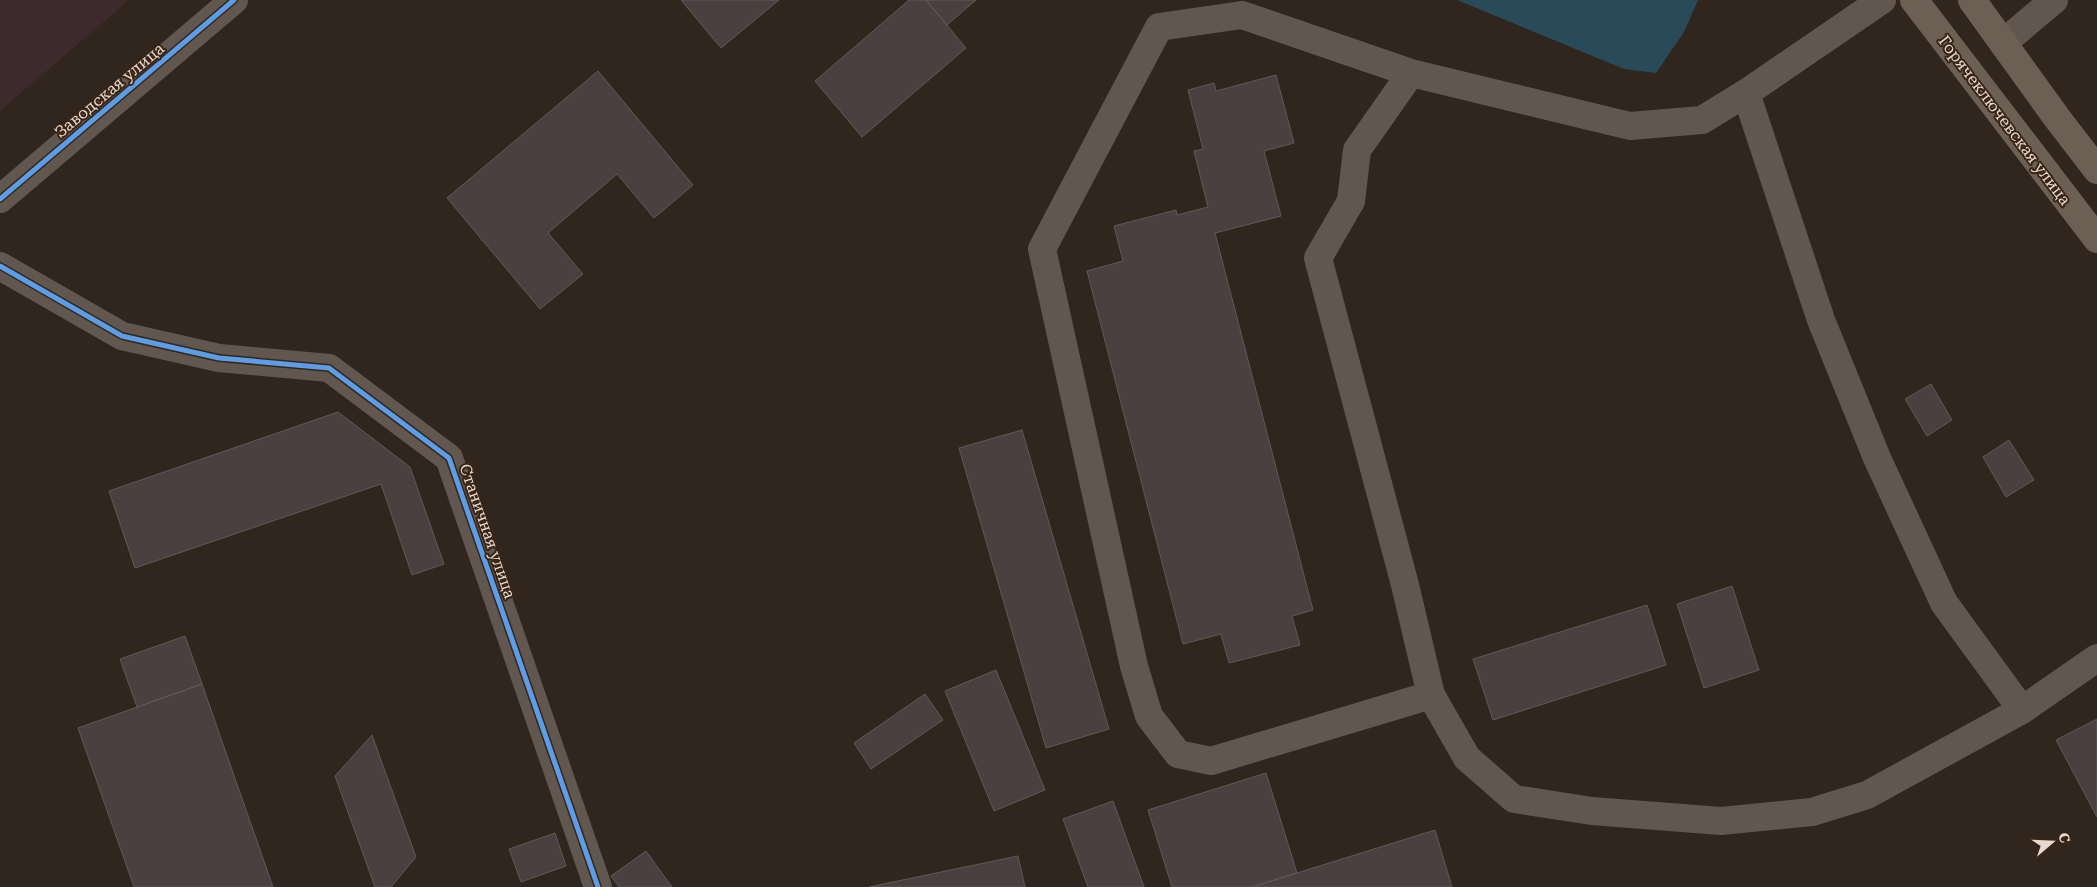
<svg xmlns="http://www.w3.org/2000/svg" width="2097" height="887" font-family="'Roboto Serif',serif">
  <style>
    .industrial { fill: #3d2a2d }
    .water { fill: #284a59 }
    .building { fill: #4b4040; stroke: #635857 }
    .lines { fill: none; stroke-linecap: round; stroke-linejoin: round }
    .minor { stroke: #62574f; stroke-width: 28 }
    .major { stroke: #6c5f54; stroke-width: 28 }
    .cycleway-casing { stroke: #392516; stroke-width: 8 }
    .cycleway { stroke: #5a9eea; stroke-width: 5 }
    .labels { text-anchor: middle; stroke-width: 4; stroke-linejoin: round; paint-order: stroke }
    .street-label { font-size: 16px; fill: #e7d9cf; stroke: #392516 }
  </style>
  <rect width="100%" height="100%" fill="#31261e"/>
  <path class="industrial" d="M0,0h129l-129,111z"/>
  <path class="water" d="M1457,0h241l-14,32 -28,41 -32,-4z"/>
  <path class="building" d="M681,0h98l-58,48z
    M909,0h17l40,48 -104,89 -47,-56z
    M926,0h50l-29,25z
    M598,71l95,114 -39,33 -37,-44 -69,59 35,41 -43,35 -93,-111z
    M1276,75l18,68 -30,8 17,65 -66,17 98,377 -21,6 8,29 -71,18 -8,-29 -38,10 -96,-373 36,-10 -9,-35 62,-16 1,5 31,-8 -14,-56 9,-2 -15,-59 26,-7 2,8z
    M1931,384l21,36 -25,16 -22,-37z
    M338,412l72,55 34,97 -32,11 -31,-91 -246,84 -26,-77z
    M1022,430l87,299 -63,19 -87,-300z
    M2009,440l25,40 -28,17 -23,-40z
    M1732,586l27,84 -55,18 -27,-84z
    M1647,605l19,60 -173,55 -20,-61z
    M185,636l17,48 -65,23 -17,-48z
    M996,670l49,120 -51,21 -49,-120z
    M202,684l71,203h-139l-56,-159z
    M925,694l18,26 -72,49 -17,-26z
    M2097,719v98l-41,-77z
    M372,735l44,122 -25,30h-16l-40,-111z
    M1266,773l31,100 -45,14h-80l-24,-77z
    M1113,801l31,86h-56l-25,-68z
    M1435,830l17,57h-200l45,-14z
    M555,833l11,33 -45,16 -12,-33z
    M646,851l26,36h-53l-8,-11z
    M1018,856l7,31h-156z"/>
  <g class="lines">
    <path class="minor" d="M2003,43l51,-43
      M1411,73l-54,77 -6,51 -33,57 87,327 26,110 36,63 47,41 78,12 129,10 91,-9 55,-17 155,-85 75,-52
      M1746,93l75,227 56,138 67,145 78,107
      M0,199l234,-199
      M0,266l122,70 97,22 110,10 120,90 149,429
      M1431,695l-220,66 -33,-7 -29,-38 -15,-50 -92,-417 117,-222 83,-12 169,58 219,53 72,-6 44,-27 136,-93"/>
    <path class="major" d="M1914,0l183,239
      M1972,0l85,118 40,52"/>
    <defs>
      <path id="cycleway" d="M0,199l234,-199
        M0,266l122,70 97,22 110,10 120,90 149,429"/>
    </defs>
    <use href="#cycleway" class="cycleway-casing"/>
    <use href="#cycleway" class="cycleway"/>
  </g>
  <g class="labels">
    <g class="street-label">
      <text transform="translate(109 90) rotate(-40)" y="6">Заводская улица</text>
      <text transform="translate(2005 120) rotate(53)" y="6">Горячеключевская улица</text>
      <text transform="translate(488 531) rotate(71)" y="6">Станичная улица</text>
    </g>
  </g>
  <g transform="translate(2052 842) rotate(71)" stroke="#392516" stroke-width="4" paint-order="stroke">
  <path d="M0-4L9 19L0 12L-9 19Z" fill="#e7d9cf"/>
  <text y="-8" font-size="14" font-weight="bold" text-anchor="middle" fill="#e7d9cf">С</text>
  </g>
</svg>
